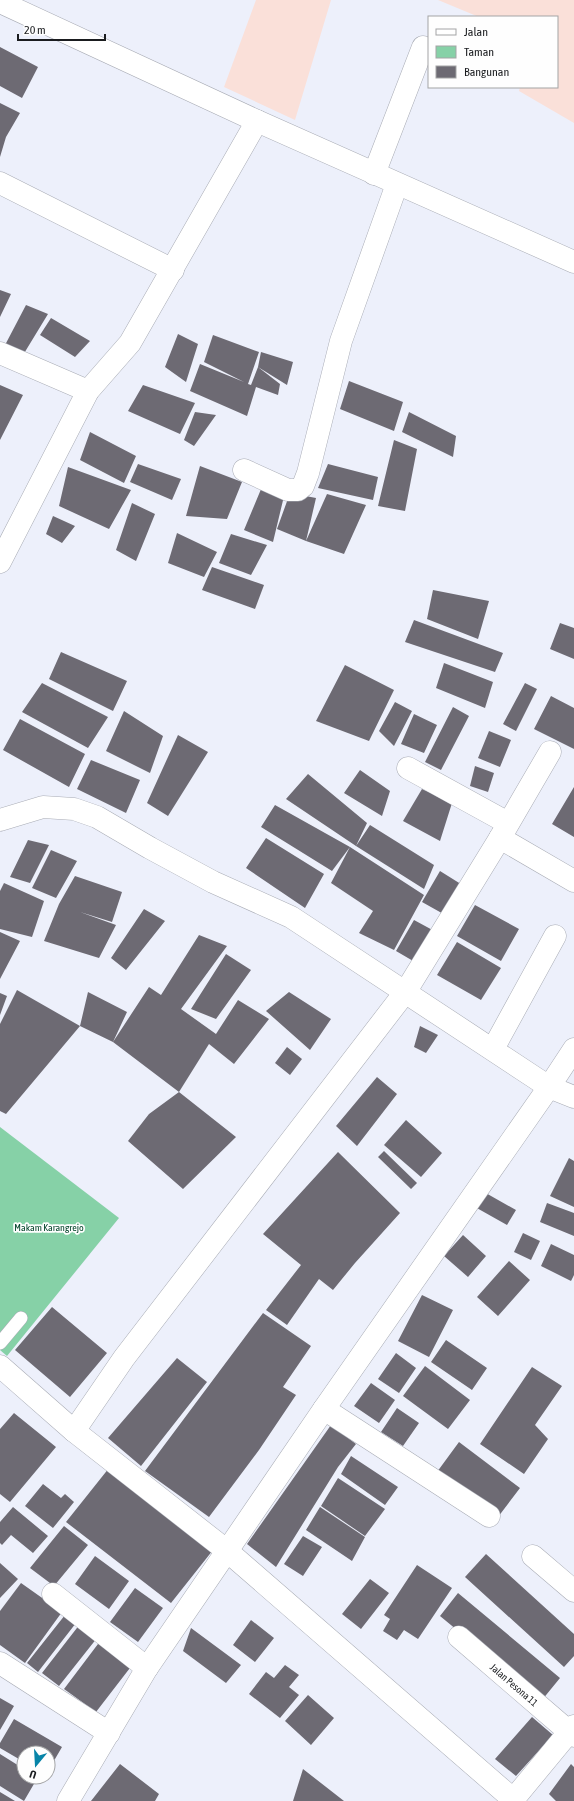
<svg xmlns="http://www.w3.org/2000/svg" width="574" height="1801" font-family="'Asap Condensed',sans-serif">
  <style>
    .industrial { fill: #fae0d9 }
    .green { fill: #86d1a7 }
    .building { fill: #6d6a73 }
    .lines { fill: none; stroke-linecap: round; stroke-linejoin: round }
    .service-casing { stroke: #a9acb5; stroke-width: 14 }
    .minor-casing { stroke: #a9acb5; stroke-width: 23 }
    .tertiary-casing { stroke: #a9acb5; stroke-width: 23 }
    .service { stroke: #fff; stroke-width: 13 }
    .minor { stroke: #fff; stroke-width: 22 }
    .tertiary { stroke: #fff; stroke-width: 22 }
    .labels { text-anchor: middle; stroke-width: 3.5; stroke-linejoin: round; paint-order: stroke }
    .park-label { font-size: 10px; fill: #014228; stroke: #fefefe }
    .street-label { font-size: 10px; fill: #1a1c1f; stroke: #fefefe }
  </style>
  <rect width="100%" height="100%" fill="#edf0fb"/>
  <path class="industrial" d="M256,0h75l-36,120 -71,-33z
    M438,0h136v123l-55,-32 1,-4h37v-70h-78z"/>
  <path class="green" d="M0,1127l119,91 -112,138 -7,-6z"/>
  <path class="building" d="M0,47l38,20 -16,31 -22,-12z
    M0,103l20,10 -14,24 -6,20z
    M0,290l11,4 -11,23z
    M26,305l22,9 -28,46 -16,-13z
    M51,318l39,23 -15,16 -35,-22z
    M178,334l20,10 -12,38 -21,-15z
    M213,335l46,17 -11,32 3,1 7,-18 22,17 -2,11 -22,-8 -9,29 -57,-25 10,-27 44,18 -40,-20z
    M261,352l32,10 -6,23 -29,-18z
    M349,381l54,21 -9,29 -54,-22z
    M0,385l23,10 -23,45z
    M143,385l52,18 -15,31 -52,-23z
    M195,412l21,3 -22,31 -10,-6z
    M409,412l47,24 -3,21 -51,-25z
    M90,432l46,24 -12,27 -44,-23z
    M394,440l23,9 -12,62 -27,-5z
    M138,464l43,15 -9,21 -42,-18z
    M328,464l50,13 -5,23 -55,-12z
    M200,466l42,16 -15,37 -41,-3z
    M68,467l63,23 -22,39 -50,-23z
    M264,482l21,10 -12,50 -29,-12z
    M290,493l26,5 -10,43 21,-47 39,11 -22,49 -38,-13 -29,-12z
    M132,503l23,11 -19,47 -20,-11z
    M53,516l22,10 -13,17 -16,-9z
    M177,533l40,19 -13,25 -36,-14z
    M231,534l36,11 -16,30 -32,-12z
    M212,567l52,18 -9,24 -53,-19z
    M433,590l56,11 -11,38 -51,-20z
    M414,620l89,33 -8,19 -90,-30z
    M560,623l14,5v31l-24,-10z
    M61,652l66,29 -14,30 -64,-32z
    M444,663l49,19 -8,26 -49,-20z
    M345,665l49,25 -25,51 -53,-20z
    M42,683l66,34 -20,31 -66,-36z
    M525,683l12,6 -21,42 -13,-7z
    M551,696l23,12v41l-40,-20z
    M395,702l17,9 -18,35 -15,-15z
    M453,707l16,9 -28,54 -16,-8z
    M124,711l39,25 -13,37 -44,-22z
    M414,714l23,11 -13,28 -23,-9z
    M20,719l65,35 -16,33 -66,-37z
    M489,731l22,9 -11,27 -22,-9z
    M178,735l30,17 -40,64 -21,-13z
    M91,760l49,20 -14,33 -49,-24z
    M475,766l19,7 -6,19 -18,-6z
    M360,770l30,21 -8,25 -38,-23z
    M308,774l59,49 -11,23 14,-21 64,40 -10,24 -68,-43 -70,-47z
    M574,787v50l-22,-13z
    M422,789l30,14 -12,38 -37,-20z
    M275,805l75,42 74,48 -30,55 -35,-17 14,-22 -42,-28 19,-36 -18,24 -71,-44z
    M266,838l58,36 -19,34 -59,-40z
    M28,840l21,5 -19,38 -20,-6z
    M51,850l26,11 -21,37 -24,-10z
    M440,871l24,15 -17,30 -25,-14z
    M75,876l47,16 -10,30 -32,-10 36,13 -17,33 -55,-17 15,-37z
    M4,883l40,18 -12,36 -32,-8v-38z
    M475,905l44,24 -18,32 -44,-25z
    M144,909l21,12 -39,49 -15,-12z
    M414,920l24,13 -18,32 -24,-14z
    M0,932l20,9 -20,38z
    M199,935l28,11 -46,63 35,25 22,-34 31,19 -35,45 -25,-20 -30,48 -66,-50 -33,-16 8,-34 39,20 -14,30 36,-55 12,8z
    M457,942l44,26 -20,32 -44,-25z
    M226,954l25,16 -35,49 -25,-10z
    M17,990l63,36 -74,88 -6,-3v-87z
    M289,992l42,27 -21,31 -44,-39z
    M0,993l7,3 -7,19z
    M420,1026l18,9 -12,18 -12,-6z
    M287,1047l15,12 -12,16 -15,-12z
    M377,1077l20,17 -40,52 -21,-20z
    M179,1092l57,45 -53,52 -55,-48 21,-27z
    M406,1120l36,33 -21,24 -37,-32z
    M384,1151l33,32 -6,6 -33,-32z
    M338,1152l62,61 -45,50 -22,27 -14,-11 -32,46 -21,-15 35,-45 -38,-31z
    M569,1158l5,3v46l-24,-11z
    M484,1192l32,18 -9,15 -32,-18z
    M547,1203l27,10v23l-34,-14z
    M523,1233l17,8 -9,19 -17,-8z
    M463,1235l23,21 -18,21 -24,-21z
    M551,1244l23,11v20l-3,6 -30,-15z
    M509,1261l21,19 -32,36 -21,-19z
    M422,1295l31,15 -24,47 -31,-16z
    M52,1307l55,46 -37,44 -55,-47z
    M263,1313l48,33 -28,41 13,8 -37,55 -50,67 -64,-46z
    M446,1340l41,28 -15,22 -41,-28z
    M396,1353l20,15 -17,25 -21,-14z
    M177,1358l30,24 -66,84 -33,-28z
    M425,1366l45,34 -22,29 -45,-33z
    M532,1367l30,19 -27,39 13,14 -24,35 -44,-30z
    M371,1383l24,17 -16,23 -25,-17z
    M397,1408l22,15 -16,23 -22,-14z
    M14,1413l42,34 -46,55 -10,-8v-65z
    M331,1425l25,19 -18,23 -62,100 -29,-23z
    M459,1442l61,46 -22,29 -61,-45z
    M351,1456l47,31 -13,18 -44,-31z
    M109,1468l104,82 -42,53 -105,-81z
    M338,1478l47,31 -20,27 -44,-30z
    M43,1484l18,14 4,-4 9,8 -21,26 -28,-22z
    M13,1507l35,29 -15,17 -22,-18 -9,10 -2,-2v-21z
    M320,1507l45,30 -13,24 -46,-31z
    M64,1526l24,19 -34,41 -24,-18z
    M303,1536l19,11 -19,29 -19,-12z
    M486,1554l88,80v22l-10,11 -99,-90z
    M95,1556l34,25 -20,28 -34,-25z
    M0,1563l18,16 -18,19z
    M417,1565l35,23 -34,51 -14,-9 -7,10 -14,-9 7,-12 -6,-4z
    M370,1579l19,14 -28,36 -19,-15z
    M21,1583l41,29 -37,51 -25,-18v-34z
    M135,1588l28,20 -25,34 -28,-20z
    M458,1593l102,85 -18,22 -102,-84z
    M65,1615l11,8 -38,49 -11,-9z
    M251,1620l23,18 -19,24 -22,-17z
    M80,1624l17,14 -38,48 -17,-13z
    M191,1628l50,37 -15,18 -43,-32z
    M101,1640l32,24 -37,48 -32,-23z
    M285,1665l14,10 -10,12 10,8 -19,23 -31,-24 17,-22 8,6z
    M308,1695l26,23 -23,27 -26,-24z
    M0,1698l14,8 -14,24z
    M532,1717l21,18 -37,41 -21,-17z
    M14,1719l48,28 -14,24v-18h-24v9l-24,-14v-5z
    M0,1754l24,15v8h14l-14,24 -24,-15z
    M120,1764l39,30 -4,7h-64z
    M571,1764l3,3v34h-18l-7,-7z
    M303,1769l41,32h-51z
    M0,1792l15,9h-15z"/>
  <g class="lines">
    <defs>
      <path id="service" d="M0,1343l21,-25"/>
      <g id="minor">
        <path d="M0,2l257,119 317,141"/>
        <path d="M374,174l49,-127"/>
        <path d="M0,183l173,87"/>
        <path d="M0,353l88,38"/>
        <path d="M244,470l44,20h10l5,-4 5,-13 33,-132 56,-157"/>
        <path d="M0,562l88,-171 42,-48 127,-222"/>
        <path d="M408,768l100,55"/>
        <path d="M0,820l43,-13 31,2 23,8 53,31 63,34 78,35 258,170 25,10"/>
        <path d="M500,838l74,43"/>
        <path d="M493,1049l62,-113"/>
        <path d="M0,1366l74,65 152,119 289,251"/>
        <path d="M324,1409l165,107"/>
        <path d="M74,1431l50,-73 282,-367 94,-153 50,-86"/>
        <path d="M533,1556l41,35"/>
        <path d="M53,1594l94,74"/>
        <path id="s1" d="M459,1637l115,99"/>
        <path d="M0,1663l109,70"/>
        <path d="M512,1801l62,-75"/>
      </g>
      <path id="tertiary" d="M68,1801l79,-133 177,-259 225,-322 25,-38"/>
    </defs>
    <use href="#service" class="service-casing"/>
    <use href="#minor" class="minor-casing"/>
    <use href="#tertiary" class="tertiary-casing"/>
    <use href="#service" class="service"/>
    <use href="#minor" class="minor"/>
    <use href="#tertiary" class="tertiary"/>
  </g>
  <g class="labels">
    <g class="park-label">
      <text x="49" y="1231">Makam Karangrejo</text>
    </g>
    <g class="street-label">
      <text dy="4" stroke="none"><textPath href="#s1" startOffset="73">Jalan Pesona 11</textPath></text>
    </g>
  </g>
  <rect x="428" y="16" width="130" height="72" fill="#fefefe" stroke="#a3a4a5"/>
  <rect x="436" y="29" width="20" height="6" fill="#ffffff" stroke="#a3a4a5"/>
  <text x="464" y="36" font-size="12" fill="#1a1c1f">Jalan</text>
  <rect x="436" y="46" width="20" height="12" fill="#86d1a7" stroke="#a3a4a5"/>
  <text x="464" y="56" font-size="12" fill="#1a1c1f">Taman</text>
  <rect x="436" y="66" width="20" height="12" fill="#6d6a73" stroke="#a3a4a5"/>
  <text x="464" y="76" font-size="12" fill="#1a1c1f">Bangunan</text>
  <g transform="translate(36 1765) rotate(198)"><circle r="19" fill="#fefefe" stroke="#a3a4a5"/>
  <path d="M0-3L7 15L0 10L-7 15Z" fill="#0784a8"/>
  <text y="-6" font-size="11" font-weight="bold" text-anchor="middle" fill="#1a1c1f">U</text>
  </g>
  <path d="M18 34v6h87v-6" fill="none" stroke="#1a1c1f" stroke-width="2"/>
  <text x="24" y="34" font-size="12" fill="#1a1c1f" stroke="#fefefe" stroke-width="3" paint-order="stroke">20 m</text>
</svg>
